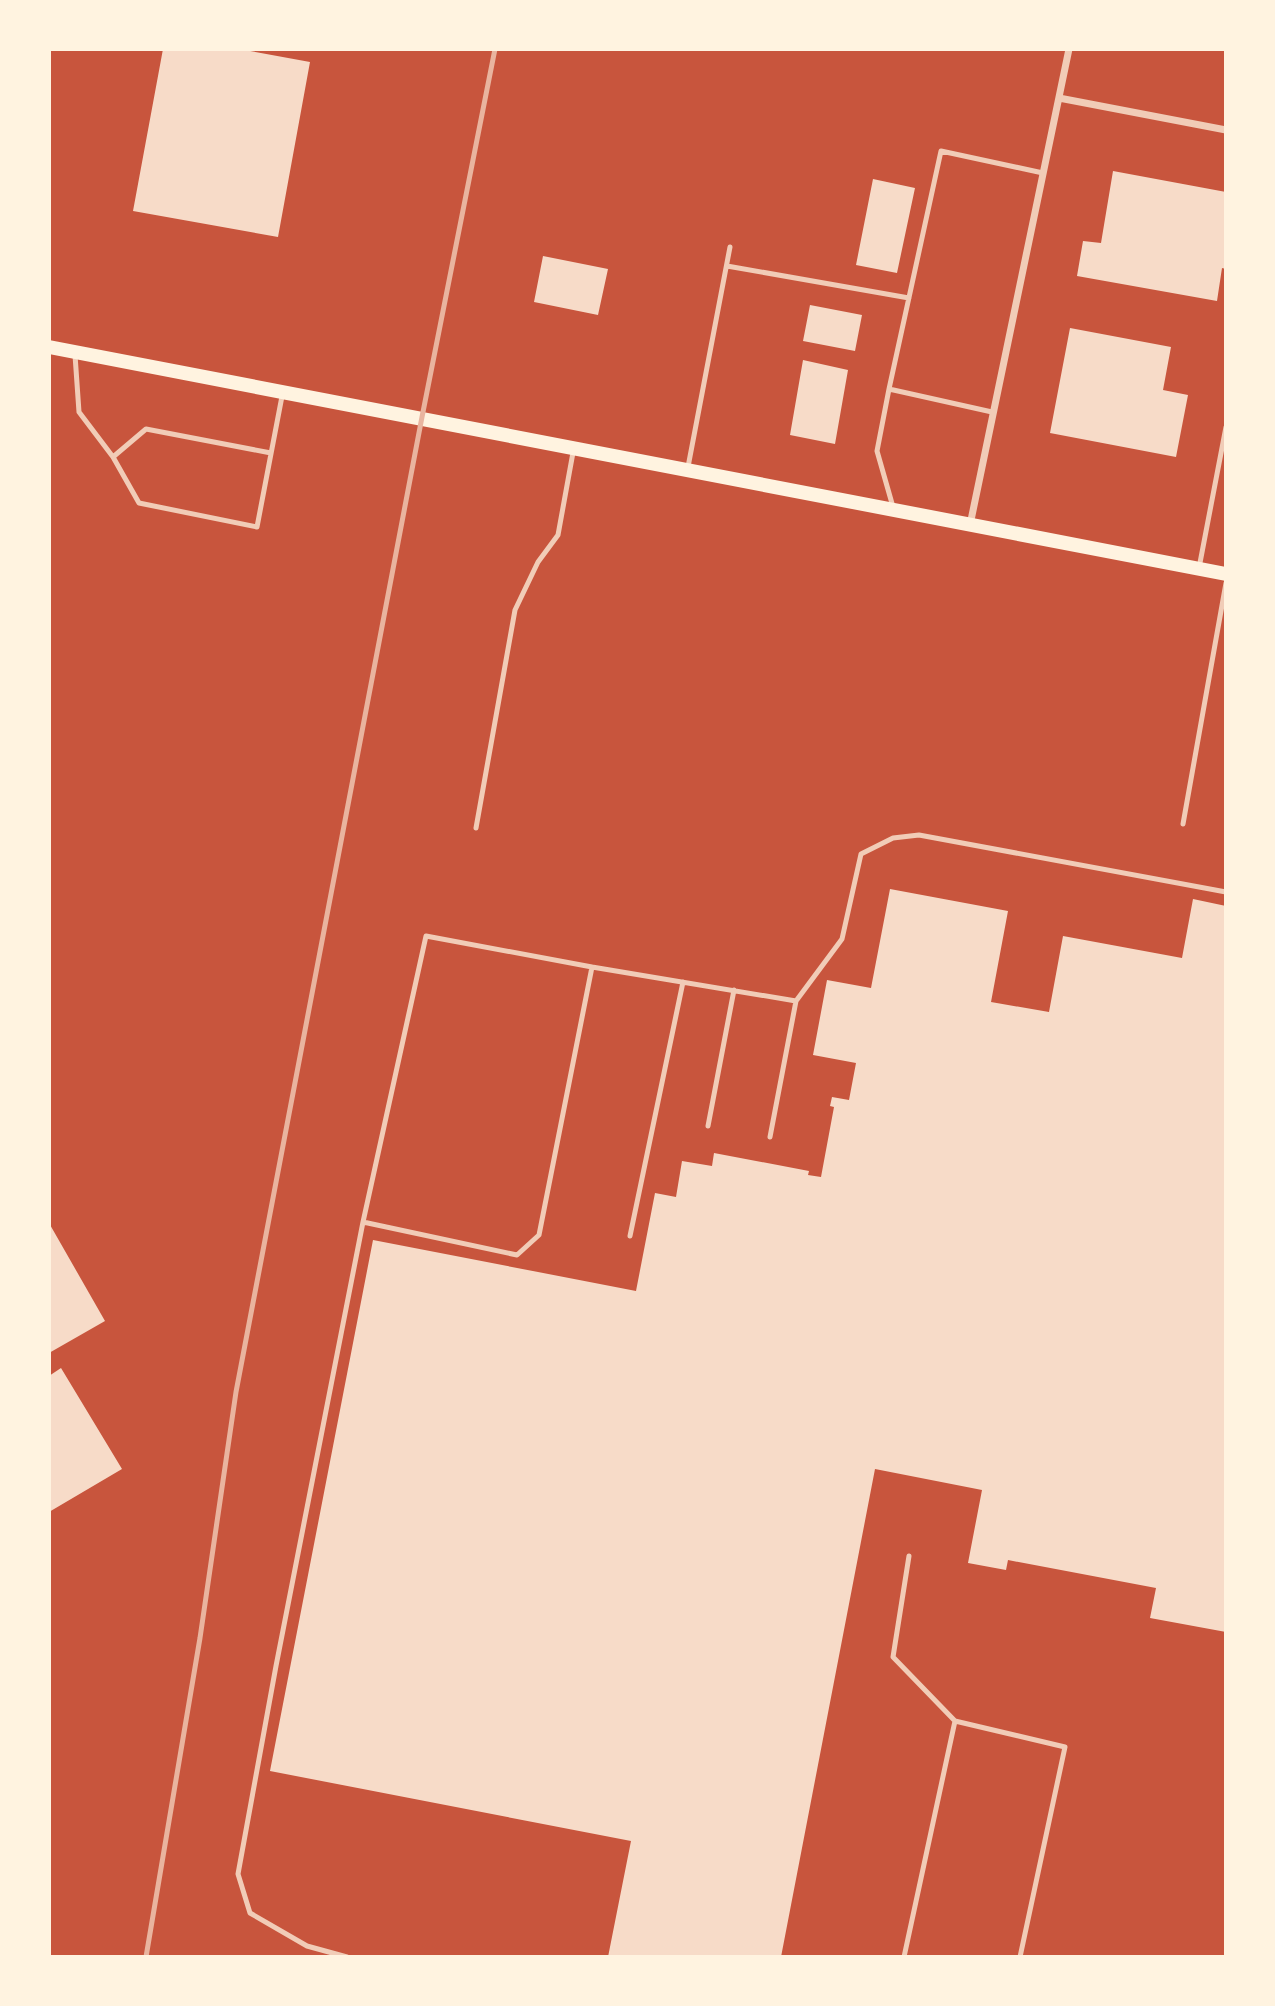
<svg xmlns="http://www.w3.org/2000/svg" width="1275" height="2006" font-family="Roboto,sans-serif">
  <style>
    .building { fill: #f7dbc8 }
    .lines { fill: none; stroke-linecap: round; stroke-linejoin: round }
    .service { stroke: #f1ccb7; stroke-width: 5 }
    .minor { stroke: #f1ccb7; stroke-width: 7 }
    .secondary { stroke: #fff3e0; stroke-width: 14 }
    .rail { stroke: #e9b49f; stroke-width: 5 }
  </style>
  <rect width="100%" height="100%" fill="#c8553d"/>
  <path class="building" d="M163,49h76l71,13 -32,175 -145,-26z
    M1113,171l113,21v77l-4,-1 -5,33 -140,-25 6,-35 18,2z
    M873,179l42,9 -18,85 -41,-8z
    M543,256l65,13 -10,46 -64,-13z
    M810,305l52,10 -7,36 -52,-10z
    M1070,328l101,19 -8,43 25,5 -12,62 -126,-24z
    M803,360l45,10 -13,74 -45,-9z
    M890,889l118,22 -17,91 58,10 14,-76 119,22 11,-59 33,7v726l-76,-14 6,-30 -148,-28 -2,10 -38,-7 14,-73 -107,-21 -94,488h-173l23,-116 -361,-70 103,-531 263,51 19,-98 21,4 6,-36 30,5 2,-13 95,18 -1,4 13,2 13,-70 -4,-1 2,-9 17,3 7,-37 -43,-8 14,-75 44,8z
    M49,1223l56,98 -56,32z
    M61,1368l61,101 -73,43v-136z"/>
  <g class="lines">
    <path class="service" d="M727,266l182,32
      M75,355l4,57 34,45 26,46 118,24 26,-136
      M889,389l-12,62 16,56
      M992,412l-103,-23 52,-238 102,22
      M113,457l33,-28 125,24
      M688,467l42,-220
      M1199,568l27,-141
      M1183,824l43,-241
      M476,828l39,-218 23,-48 20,-27 16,-88
      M708,1126l26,-136
      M770,1137l26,-136 46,-62 19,-85 32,-16 26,-3 307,57
      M363,1222l154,33 22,-20 53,-268
      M630,1236l53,-254
      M909,1556l-16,101 62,64
      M347,1957l-40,-11 -57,-33 -12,-39 38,-208 87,-444 63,-286 166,31 204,34
      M904,1957l51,-236 110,26 -45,210"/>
    <path class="minor" d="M1059,98l167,32
      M970,525l99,-476"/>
    <path class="secondary" d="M49,347c393,73 785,151 1177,227"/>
    <path class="rail" d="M146,1957l54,-319 36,-246 186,-975 73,-368"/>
  </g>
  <rect width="1275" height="2006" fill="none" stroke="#fff3e0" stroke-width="102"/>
</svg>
